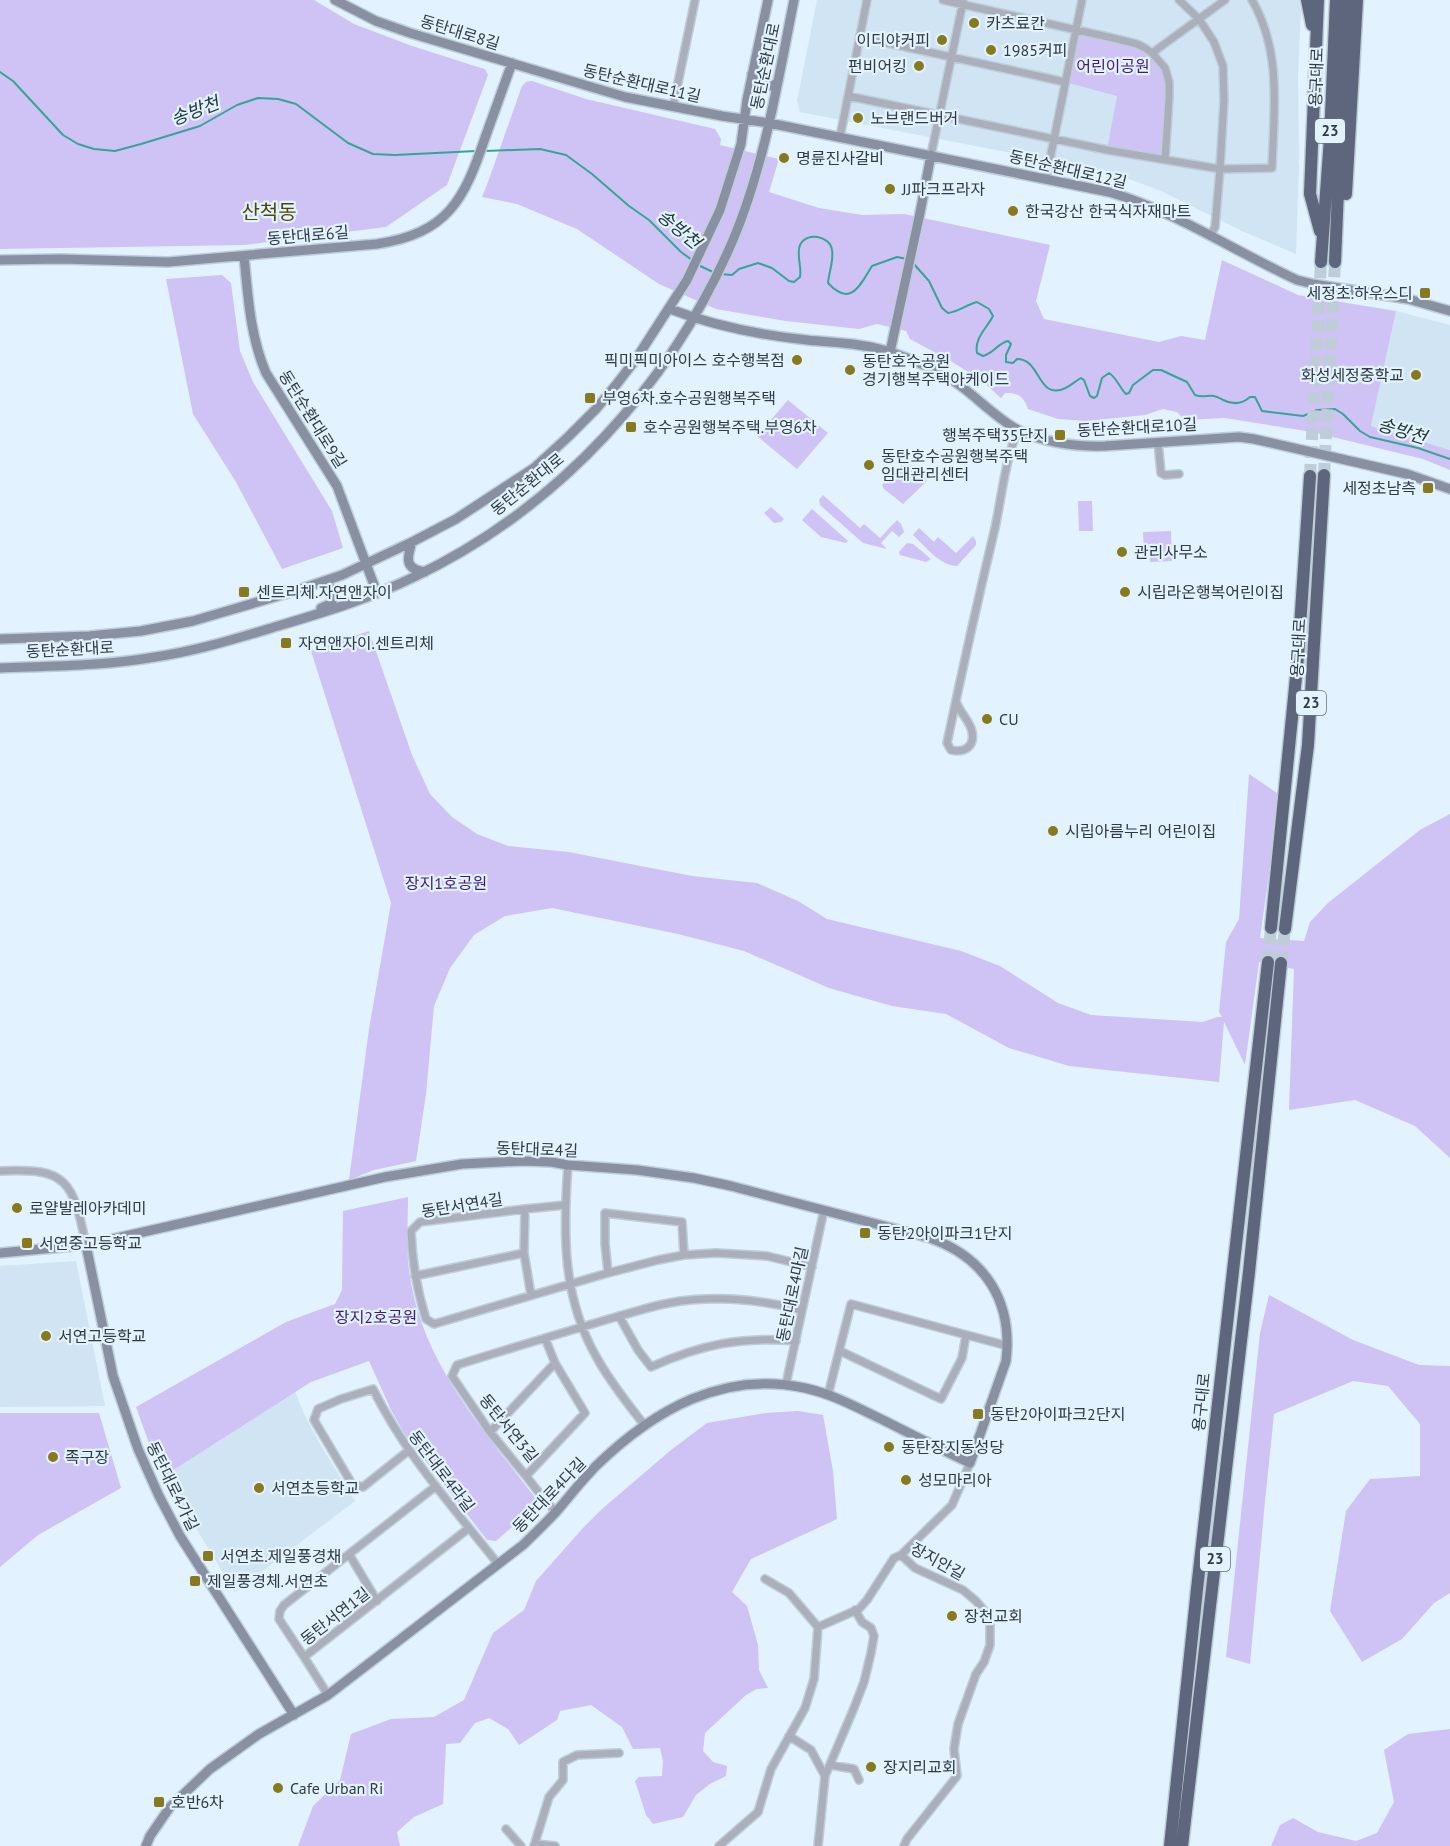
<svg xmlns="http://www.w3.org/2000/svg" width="1450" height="1846" font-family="'PT Sans','Noto Sans KR',sans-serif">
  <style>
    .built { fill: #d1e4f3 }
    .green { fill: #cfc2f5 }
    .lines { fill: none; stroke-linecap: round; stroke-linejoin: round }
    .stream { stroke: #35a599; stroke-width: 2 }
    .highway-tunnel { stroke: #bfcdd9; stroke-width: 12; stroke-dasharray: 12 6; stroke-linecap: butt }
    .street-casing { stroke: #bfcdd9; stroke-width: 10 }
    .secondary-casing { stroke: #bfcdd9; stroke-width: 12 }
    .highway-casing { stroke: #bfcdd9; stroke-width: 15 }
    .street { stroke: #abafbb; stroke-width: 7 }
    .secondary { stroke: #8990a1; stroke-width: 9 }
    .highway { stroke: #5e667d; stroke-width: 12 }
    .poi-dot { fill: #87791d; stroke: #e2f2fe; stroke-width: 2 }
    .labels { text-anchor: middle; stroke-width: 4.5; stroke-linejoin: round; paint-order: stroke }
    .shield { fill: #e2f2fe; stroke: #66727b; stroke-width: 1.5 }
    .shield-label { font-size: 15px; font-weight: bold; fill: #313b43 }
    .poi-label { font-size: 16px; fill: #313b43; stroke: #e2f2fe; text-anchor: start }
    .street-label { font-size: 16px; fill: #313b43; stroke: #e2f2fe }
    .park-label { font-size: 16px; fill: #44197e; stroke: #e2f2fe }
    .water-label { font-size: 18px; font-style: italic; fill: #223a37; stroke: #e2f2fe }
    .quarter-label { font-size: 20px; fill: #504704; stroke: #e2f2fe }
  </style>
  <rect width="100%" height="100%" fill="#e2f2fe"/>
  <path class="built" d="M817,0h482l2,11 -3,63 1,90 -3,90 -54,-23 -81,-40 -51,-19 -310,-60 -3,-11z
    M1396,311l54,14v125l-79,-24z
    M76,1261l29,145 -105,1v-141z
    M295,1391l9,23 16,30 35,57 -120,91 -71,-116z"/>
  <path class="green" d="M0,0h314l40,24 58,22 69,22 4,1 3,6 -41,110 -61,42 -142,18 -244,4z
    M1076,30l61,14 28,24 4,14 -4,78 -58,-10 10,-54 -52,-14z
    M532,81l54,18 129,30 6,10 -1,6 59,14 -10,33 50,16 43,7 42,-1 146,31 -14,56 8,18 115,23 22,-6 24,4 17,-80 76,35 98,16 -25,115 79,24v20l-27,-11 -111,-27 -87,-14 -40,2 -8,-8 -14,-3 -18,6 -59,6 -28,-2 -30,-10c-4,-12 -10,-17 -23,-16l-4,5 -20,-18 -32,-20 -39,-21 -4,-8 -29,-7 -18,5 -73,-8 -70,-12 -57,-25 -82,-55 -60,-25 -35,-7 6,-15 34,-96 4,-4z
    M222,275l9,8 9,68 13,31 79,129 11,37 -61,21 -46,-87 -43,-68 -27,-135z
    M788,400l40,33 -31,36 -40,-33z
    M906,461l21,18 -1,3 -23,22 -19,-15 -2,-4z
    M823,495l37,33 4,-4 16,14 17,-18 4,4 3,8 -5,5 -7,-6 -11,12 6,6 -24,-6 -43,-38 -1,-5z
    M1078,501h14l1,30h-14z
    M771,507l13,12 -3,3 -7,1 -10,-10z
    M812,509l36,32 -2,2 -25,-6 -19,-17z
    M919,528l15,14 4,-5 18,16 17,-17 3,5v4l-19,21c-17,0 -32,-20 -44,-31z
    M1171,531l1,30 -22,1 -1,-10h-5l-1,-20z
    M907,543l6,1 18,15 -5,3 -26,-7 -1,-3z
    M369,631l43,124 18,39 22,23 25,17 31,12 61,6 123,24 65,7 41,18 29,18 134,32 39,15 58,37 33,12 111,7 16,-5h4l-3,-5 7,-70 13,-23 10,-145 31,21 -20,143 44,3 6,-19 18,-19 92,-73 30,-16v344l-35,-32 -60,-26 -66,10 5,-141 -35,-7 -14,103 -21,-43 -5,60 -150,-16 -60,-18 -63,-34 -54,-8 -63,-18 -85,-37 -66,-17 -126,-26 -47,8 -31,19 -24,33 -16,38 -8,88 -10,67 -42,9 -25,10 20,-151 22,-126 -80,-252z
    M408,1197c0,24 -2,49 1,73 11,90 72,157 125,226l3,9 -41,36 -9,-1 -81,-104 -14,-24 -23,-51 -58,21 -147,94 -15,-33 -13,-36 150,-85 49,-18 7,-14 1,-79z
    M1269,1295l84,45 66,25 31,1v227l-16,10 -32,36 -40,23 -32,-51 16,-100 24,-32 50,-3v-52l-32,-38 -35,-5 -79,33 -9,87 -15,163 -24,-7 34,-324z
    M798,1411l25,4 10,56 4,48 -86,40 -19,33 15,14 11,39 1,25 9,18 -11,1 -11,6 -41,38 -2,18 10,11 14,4 -1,10 -16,8 -14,11 -13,22 -30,7 -7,-9 -11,-34 4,-4 23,-1 1,-15 -3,-13 -27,1 -11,-22 -31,-22 -31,6 -3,9 -38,25 -11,-16 -19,-11 -14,5 -15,20 -14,1 -3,60 -29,13 -17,15 3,14h-102l15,-40 27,-26 11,-46 40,-15 43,-2 30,-17 29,-67 31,-23 12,-29 47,-53 19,-19 69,-59 36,-27 59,-10z
    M0,1413h99l22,75 -83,47 -38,32z
    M1450,1729v117h-179l9,-21 13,-7 25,14 38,9 21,-8 17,-31 -10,-52 24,-16z"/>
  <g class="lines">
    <path class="stream" d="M0,72l13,9 50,54 15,9 16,5 21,2 26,-7 59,-18 37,-21 21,-7 20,1 18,5 52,39 25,11 22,1 81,-4
      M485,151l55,-2 26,6 26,19 37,32 20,14 32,32 11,8
      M912,262l17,19 13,27 6,5c10,-1 18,-8 29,-11l12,7 4,7c-6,12 -19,22 -16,37l6,3c11,-3 15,-13 25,-15l3,3 -5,11v7l7,1 4,-4c23,0 20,36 43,31 7,-1 14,-8 21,-12l3,2 6,16 4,2 3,-2 5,-18 7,-5c7,4 11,15 17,21l3,-1 4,-8 20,-15h8l26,12 8,13c8,3 12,0 19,1 1,0 8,3 9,4 10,5 19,4 27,-3h5l7,14 41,5 14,-6 18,-1 8,5 17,17 10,6 48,11 32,11
      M696,264l19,9
      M721,274l11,1 7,-6 19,-6 14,5 17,13 5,1 6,-5c2,-10 -4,-23 0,-32 7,-14 30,-9 32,5 2,10 -3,22 -4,33 23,25 32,2 44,-17l25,-9 10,2"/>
    <path class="highway-tunnel" d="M1324,475l11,-213
      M1310,476l11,-214
      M1268,962l3,-34
      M1281,963l4,-34"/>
    <defs>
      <path id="street" d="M943,0l174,39 20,5 8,4 7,5 13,15 4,14v16l-4,62
        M1179,0l20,19 15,23 9,24 1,34 -4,69 -5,58 -5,9
        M860,37l205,45
        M1152,53l73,-53
        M848,96l259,54 113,19 52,-1c2,-58 10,-116 -20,-168
        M673,107l22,-107
        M840,137l27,-137
        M931,155l32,-153
        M1046,179l36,-179
        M1158,442l3,31 4,2 14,-1
        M956,701c3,11 15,21 16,31 3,15 -8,21 -21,18l-4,-7c15,-72 31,-144 48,-215 7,-33 10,-68 23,-98
        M568,1165c-5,67 -6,133 29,193 13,24 31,46 48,68
        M0,1171c68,-4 73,11 86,74
        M525,1209l40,-4
        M684,1255l-26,5 -50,13 -3,-30v-30l77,9 2,33 32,-2 51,3 45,11
        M415,1276l109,-23
        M531,1295l-7,-42 1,-44 -105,13 -9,9c1,31 6,59 15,88l8,5 174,-51
        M545,1338l10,25 30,50 -59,63 -36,-44 -38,-56 5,-11c54,-17 108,-33 162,-49
        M796,1341c-54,-5 -97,4 -145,26l-13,-17 -19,-34c16,-4 33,-10 50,-13 45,-8 89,-4 133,7
        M840,1351l101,48 21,-41 4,-23
        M786,1384l38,-174
        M828,1395l23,-91 157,42
        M490,1432l65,-69
        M408,1451l-45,36 -11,-3 -38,-64 4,-11 23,-10 32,-10c32,65 80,118 125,175
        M526,1476l21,27 9,8
        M436,1486l-152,119 -4,6 -1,8 25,38 165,-129
        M349,1554l28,47
        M901,1555l51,-50 18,-42
        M765,1579l24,14 29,34
        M304,1657l24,38
        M789,1736l22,14 14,26
        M830,1765l24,4 5,11
        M506,1829l15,17
        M534,1846l15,-49 14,-17v-18l14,-7 42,-2
        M534,1846l2,-2 19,2
        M719,1846l39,-34 13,-43 34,-61 9,-29 4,-52 41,-18 8,-9 27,-42 7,-3 14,13 48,22 13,11 12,14 2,9v21l-6,17 -8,12 -18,50 -4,25 3,27 -50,63 -3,7
        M818,1846l7,-70 29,-68 10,-26 7,-29 3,-17 -3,-8 -9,-6 -7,-12"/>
      <path id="secondary" d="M335,0l41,21 34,12 215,64 97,19 47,7 340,69c66,19 125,59 188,88l16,4 95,15 42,12
        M752,74l4,9 16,3 5,-3
        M244,256c4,40 6,80 22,117l71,113 40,107
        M0,260l61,-1 107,3 209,-18c71,-11 87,-44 108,-106 9,-25 18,-50 27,-75
        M670,309c44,17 90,26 137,31 28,3 58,3 86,13 22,8 46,17 65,31 21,15 40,36 62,47 27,12 55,16 85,15l134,-9 15,2 153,35 43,15
        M890,352l30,-139 11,-58
        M412,542c-5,16 -8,27 13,30
        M321,608l9,-4 4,-6 -3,-9 -6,-8
        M0,639l89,-3 52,-5 52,-10 102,-30 47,-16 70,-33 44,-23 78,-51 34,-31 28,-28 20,-24 20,-26 51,-79 33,-70 21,-66 6,-44 21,-100
        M0,668c52,-2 104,-2 155,-11 42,-6 83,-19 123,-31 47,-14 93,-28 136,-49 143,-68 257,-192 319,-337 32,-76 45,-160 61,-240
        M86,1245l27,131 25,73 21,47 21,40 114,179
        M0,1253l86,-8 299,-68 77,-13 60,-3 29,1 17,3 69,5 57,8 37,8 199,52c56,20 83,64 76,123l-36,102c-30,-14 -59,-29 -89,-44 -25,-12 -49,-25 -76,-31 -82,-18 -151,22 -208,77 -15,15 -28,32 -42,48 -10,11 -21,21 -32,32l-195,150 -69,39 -49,35 -40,38 -20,29 -4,10"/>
      <path id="highway" d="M1307,0l5,25
        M1318,0l-8,194 10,37
        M1346,194l11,-194
        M1321,262l9,-124 6,-138
        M1335,262l11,-262
        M1271,928l27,-271 12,-181
        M1285,929l23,-184 16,-270
        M1170,1846l27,-257 71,-627
        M1182,1846l67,-574 32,-309"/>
    </defs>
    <use href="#street" class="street-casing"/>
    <use href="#secondary" class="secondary-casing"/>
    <use href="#highway" class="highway-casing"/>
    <use href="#street" class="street"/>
    <use href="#secondary" class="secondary"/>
    <use href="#highway" class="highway"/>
  </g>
  <g class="poi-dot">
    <circle cx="974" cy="23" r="6"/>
    <circle cx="942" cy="40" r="6"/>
    <circle cx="991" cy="50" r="6"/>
    <circle cx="919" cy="66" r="6"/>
    <circle cx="858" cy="118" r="6"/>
    <circle cx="784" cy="158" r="6"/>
    <circle cx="890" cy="189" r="6"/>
    <circle cx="1013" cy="211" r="6"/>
    <rect x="1419" y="287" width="12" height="12" rx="3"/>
    <circle cx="797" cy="360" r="6"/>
    <circle cx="850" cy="370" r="6"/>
    <circle cx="1416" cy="375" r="6"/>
    <rect x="584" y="392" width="12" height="12" rx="3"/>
    <rect x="625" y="421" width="12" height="12" rx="3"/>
    <rect x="1054" y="429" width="12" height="12" rx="3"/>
    <circle cx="869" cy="465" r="6"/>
    <rect x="1422" y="482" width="12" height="12" rx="3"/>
    <circle cx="1122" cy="552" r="6"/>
    <rect x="238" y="586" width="12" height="12" rx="3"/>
    <circle cx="1125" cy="592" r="6"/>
    <rect x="280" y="637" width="12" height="12" rx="3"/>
    <circle cx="987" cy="719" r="6"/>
    <circle cx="1053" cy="831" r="6"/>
    <circle cx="17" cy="1208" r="6"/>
    <rect x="859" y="1227" width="12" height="12" rx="3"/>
    <rect x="21" y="1237" width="12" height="12" rx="3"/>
    <circle cx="46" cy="1336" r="6"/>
    <rect x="972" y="1408" width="12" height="12" rx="3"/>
    <circle cx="889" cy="1447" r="6"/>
    <circle cx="53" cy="1457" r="6"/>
    <circle cx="906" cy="1480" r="6"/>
    <circle cx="259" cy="1488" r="6"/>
    <rect x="202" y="1550" width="12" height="12" rx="3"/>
    <rect x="189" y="1575" width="12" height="12" rx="3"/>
    <circle cx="952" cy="1616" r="6"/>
    <circle cx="871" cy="1767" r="6"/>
    <circle cx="278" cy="1788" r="6"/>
    <rect x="153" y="1796" width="12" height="12" rx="3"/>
  </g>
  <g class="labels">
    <g class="shield">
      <rect x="1315" y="119" width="30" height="24" rx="4.5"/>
      <rect x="1296" y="691" width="30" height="24" rx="4.5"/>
      <rect x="1200" y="1547" width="30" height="24" rx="4.5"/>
    </g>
    <g class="shield-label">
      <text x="1330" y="136">23</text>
      <text x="1311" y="708">23</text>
      <text x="1215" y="1564">23</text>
    </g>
    <g class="poi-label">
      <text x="986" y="29">카츠료칸</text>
      <text x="930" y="46" text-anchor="end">이디야커피</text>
      <text x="1003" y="56">1985커피</text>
      <text x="907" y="72" text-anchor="end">펀비어킹</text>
      <text x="870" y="124">노브랜드버거</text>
      <text x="796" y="164">명륜진사갈비</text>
      <text x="902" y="195">JJ파크프라자</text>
      <text x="1025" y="217">한국강산 한국식자재마트</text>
      <text x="1413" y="299" text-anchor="end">세정초.하우스디</text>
      <text x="785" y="366" text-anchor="end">픽미픽미아이스 호수행복점</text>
      <text x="862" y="367">동탄호수공원<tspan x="862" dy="18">경기행복주택아케이드</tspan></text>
      <text x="1404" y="381" text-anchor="end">화성세정중학교</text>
      <text x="602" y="404">부영6차.호수공원행복주택</text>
      <text x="643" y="433">호수공원행복주택.부영6차</text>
      <text x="1048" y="441" text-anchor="end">행복주택35단지</text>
      <text x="881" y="462">동탄호수공원행복주택<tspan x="881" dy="18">임대관리센터</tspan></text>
      <text x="1416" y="494" text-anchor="end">세정초남측</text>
      <text x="1134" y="558">관리사무소</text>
      <text x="256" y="598">센트리체.자연앤자이</text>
      <text x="1137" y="598">시립라온행복어린이집</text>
      <text x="298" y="649">자연앤자이.센트리체</text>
      <text x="999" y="725">CU</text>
      <text x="1065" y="837">시립아름누리 어린이집</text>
      <text x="29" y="1214">로얄발레아카데미</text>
      <text x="877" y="1239">동탄2아이파크1단지</text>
      <text x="39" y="1249">서연중고등학교</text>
      <text x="58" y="1342">서연고등학교</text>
      <text x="990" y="1420">동탄2아이파크2단지</text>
      <text x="901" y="1453">동탄장지동성당</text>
      <text x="65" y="1463">족구장</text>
      <text x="918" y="1486">성모마리아</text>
      <text x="271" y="1494">서연초등학교</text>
      <text x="220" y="1562">서연초.제일풍경채</text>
      <text x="207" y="1587">제일풍경체.서연초</text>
      <text x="964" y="1622">장천교회</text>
      <text x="883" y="1773">장지리교회</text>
      <text x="290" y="1794">Cafe Urban Ri</text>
      <text x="171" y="1808">호반6차</text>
    </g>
    <g class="street-label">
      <text transform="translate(460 32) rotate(17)" y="6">동탄대로8길</text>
      <text transform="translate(765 66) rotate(-78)" y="6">동탄순환대로</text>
      <text transform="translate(1316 77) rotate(-88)" y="6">용구대로</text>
      <text transform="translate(642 83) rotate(13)" y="6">동탄순환대로11길</text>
      <text transform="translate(1068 169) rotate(13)" y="6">동탄순환대로12길</text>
      <text transform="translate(308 235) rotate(-5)" y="6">동탄대로6길</text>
      <text transform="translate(313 419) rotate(58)" y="6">동탄순환대로9길</text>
      <text transform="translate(1137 427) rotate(-3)" y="6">동탄순환대로10길</text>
      <text transform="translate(527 484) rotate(-39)" y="6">동탄순환대로</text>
      <text transform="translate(1298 648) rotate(-87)" y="6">용구대로</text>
      <text transform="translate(70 649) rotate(-3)" y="6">동탄순환대로</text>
      <text transform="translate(537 1149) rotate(2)" y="6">동탄대로4길</text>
      <text transform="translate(462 1205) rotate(-9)" y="6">동탄서연4길</text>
      <text transform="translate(792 1294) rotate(-78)" y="6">동탄대로4마길</text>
      <text transform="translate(1201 1402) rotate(-84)" y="6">용구대로</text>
      <text transform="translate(509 1428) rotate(51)" y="6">동탄서연3길</text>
      <text transform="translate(442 1471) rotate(53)" y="6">동탄대로4라길</text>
      <text transform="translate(173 1486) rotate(64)" y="6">동탄대로4가길</text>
      <text transform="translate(549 1495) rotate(-46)" y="6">동탄대로4다길</text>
      <text transform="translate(938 1561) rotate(29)" y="6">장지안길</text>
      <text transform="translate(335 1616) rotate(-38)" y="6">동탄서연1길</text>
    </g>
    <g class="park-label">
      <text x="1113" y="72">어린이공원</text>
      <text x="446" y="889">장지1호공원</text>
      <text x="376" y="1323">장지2호공원</text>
    </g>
    <g class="water-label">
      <text transform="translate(195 111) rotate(-21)" y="6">송방천</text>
      <text transform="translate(679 229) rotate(40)" y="6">송방천</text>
      <text transform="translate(1402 431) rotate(17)" y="6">송방천</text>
    </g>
    <g class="quarter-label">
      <text x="269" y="219">산척동</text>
    </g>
  </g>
</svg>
